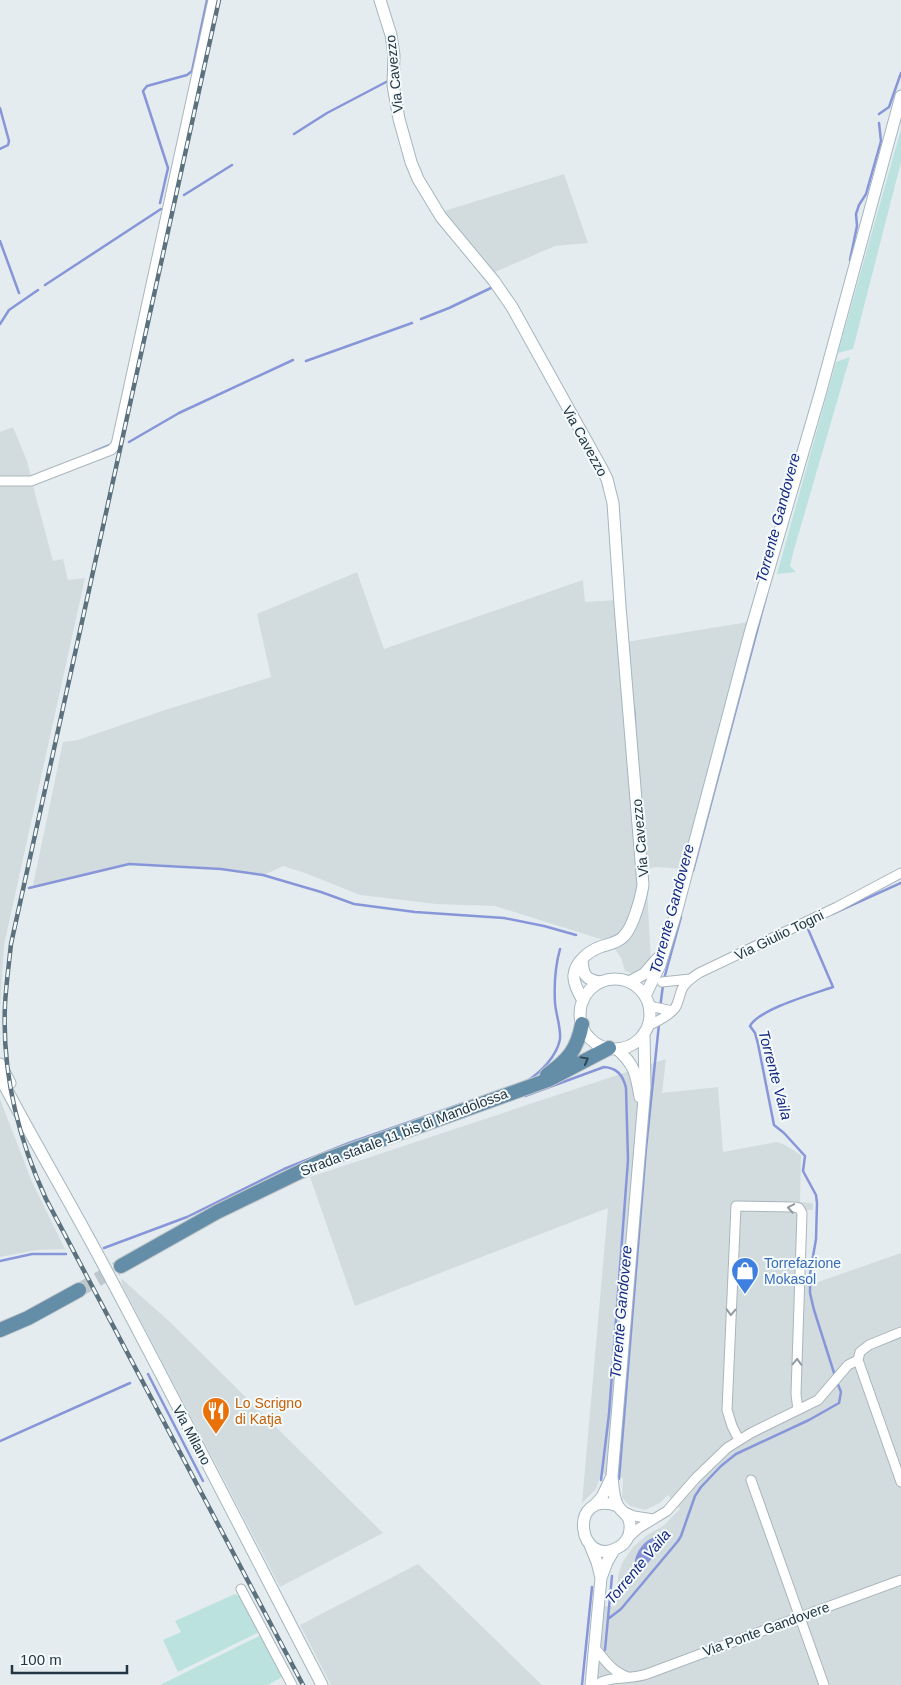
<svg xmlns="http://www.w3.org/2000/svg" width="901" height="1685" font-family="Arial,sans-serif">
  <style>
    .built { fill: #d2dcdf }
    .green { fill: #bbe2df }
    .water { fill: #8796d8 }
    .lines { fill: none; stroke-linecap: round; stroke-linejoin: round }
    .stream { stroke: #8796d8; stroke-width: 2.5 }
    .primary-tunnel { stroke: #bdc7cd; stroke-width: 14; stroke-dasharray: 14 7; stroke-linecap: butt }
    .street-casing { stroke: #aab5bb; stroke-width: 11 }
    .secondary-casing { stroke: #a4b6bf; stroke-width: 13 }
    .primary-casing { stroke: #c1c6ca; stroke-width: 16 }
    .street { stroke: #fff; stroke-width: 9 }
    .secondary { stroke: #fff; stroke-width: 11 }
    .primary { stroke: #648da8; stroke-width: 14 }
    .rail-casing { stroke: #5c717e; stroke-width: 4.5 }
    .rail { stroke: #f5fafb; stroke-width: 2.5; stroke-dasharray: 8; stroke-linecap: butt }
    .oneway { stroke: #2e4757 }
    .oneway2 { stroke: #909aa1 }
    .labels { text-anchor: middle; stroke-width: 4; stroke-linejoin: round; paint-order: stroke }
    .street-label { font-size: 14px; fill: #213543; stroke: #f5fafb }
    .shop-label { font-size: 14px; fill: #366cbe; stroke: #f5fafb; text-anchor: start }
    .food-label { font-size: 14px; fill: #c56008; stroke: #f5fafb; text-anchor: start }
    .water-label { font-size: 15px; font-style: italic; fill: #152885; stroke: #f5fafb }
  </style>
  <rect width="100%" height="100%" fill="#e4ecef"/>
  <path class="built" d="M564,174l24,69 -33,3 -60,26 -51,-61z
    M13,427l14,34 4,15h-27l-4,2v-46z
    M7,483l26,3 20,75 10,-2 5,21 17,-2 -81,367 -4,63v-523z
    M357,572l27,77 199,-69 2,22 31,-2 4,43 128,-21 -63,247 -29,-2 -10,2 5,94 -15,12 -11,-4 -4,-13 -11,-16 -115,-36 -59,-2 -76,-9 -55,-22 -22,-7 -19,9 -43,-7 -93,-5 -89,22h-6l30,-143 15,-2 87,-30 106,-33 -14,-63z
    M666,1059l-4,34 56,-6 5,65 53,-10 7,2 18,11 -1,47 13,1v7h-8l-2,68 15,4 83,-29v432h-309l9,-79h15l2,-30 4,-13 11,-16 14,-12 16,-9 17,-17 -12,-14 -8,8 -15,7 -15,-4 -8,-8 1,-20 -22,-4 -5,15 -14,14 26,-295 -253,98 -45,-129z
    M0,1099l32,83 33,67 -28,1 -37,7z
    M121,1278l51,46 211,209 -103,54 -158,-302z
    M418,1564l47,46 77,75h-211l-31,-60z"/>
  <path class="green" d="M901,129v33l-48,187 -15,4z
    M850,357l-57,196 -3,13 6,6 -19,2 59,-212z
    M235,1594l6,3 18,35 -81,40 -15,-32 18,-8 -6,-11z
    M261,1635l21,42 -14,8h-108z"/>
  <path class="water" d="M658,1536l5,8 -1,2 -23,28h-2c-8,-14 5,-35 21,-38z"/>
  <g class="lines">
    <path class="stream" d="M399,67v22
      M0,108l9,33 -1,4 -8,4
      M879,114l10,-7 12,-34
      M294,134l33,-21 61,-32
      M184,195l48,-30
      M160,203l8,-35 -25,-77 4,-5 40,-11 5,-4 15,-71
      M0,241l19,52
      M850,260l7,-34 -1,-12 3,-9 7,-11 15,-53 -2,-18
      M45,285l116,-76
      M421,319l28,-11 44,-21
      M0,324l9,-14 29,-20
      M306,361l106,-38
      M129,442l50,-29 114,-53
      M93,452l17,-7
      M634,709l1,14
      M693,871l74,-278
      M29,888l100,-24 92,5 42,6 58,17 33,12 61,8 89,6 40,8 32,9
      M832,914l69,-31
      M811,924l-3,5 25,58c-20,7 -74,22 -83,39l5,7 3,11 16,81 10,8 21,23 -2,15 13,24 1,8 -1,36 -6,35v19l4,17 21,66
      M664,979l17,-62
      M659,1016l4,-31
      M527,1081c14,-9 30,-25 33,-42 1,-12 -4,-24 -5,-36 -1,-18 0,-36 5,-54
      M525,1096l79,-29c13,1 19,8 22,21l2,72 -19,254 -8,66
      M104,1248l83,-31 97,-48 65,-26 118,-41
      M0,1261l32,-7h34
      M148,1374l55,107
      M0,1441l130,-58
      M619,1479l27,-331 13,-124
      M608,1619l13,-10 57,-68 3,-5 14,-40 6,-9 20,-21 15,-12 73,-34 30,-17 2,-11 -4,-10
      M605,1650l7,-74
      M582,1685l10,-98"/>
    <path class="primary-tunnel" d="M79,1290l42,-24"/>
    <defs>
      <path id="street" d="M0,481h31l80,-31 5,-5 97,-445
        M662,982l28,-3
        M648,1004l6,3 18,4
        M648,1026c9,-5 20,-9 27,-18 4,-6 4,-12 7,-19 3,-7 11,-12 17,-16l138,-66 64,-34
        M901,1332l-32,13 -9,7 -2,8 43,122
        M739,1440l-7,-14 -5,-16 9,-204 58,1 5,1 3,5 -6,181 2,16
        M751,1480l73,205
        M625,1512l9,4 19,3
        M628,1538l11,-10 28,-17 28,-32 32,-31 24,-15 67,-33 30,-35 10,-5
        M241,1589l51,96
        M595,1648c10,12 17,24 33,29
        M596,1685c15,-10 35,-5 51,-11 85,-32 169,-63 254,-94"/>
      <path id="secondary" d="M380,0l11,35 3,20 -1,30 6,34 12,43 7,17 23,38 53,64 18,26 90,162 5,10 6,24 7,103 23,279c-2,13 -10,42 -19,51 -6,7 -16,8 -24,11 -11,4 -25,15 -26,28 -1,8 5,18 9,26
        M582,959c1,16 3,21 19,23
        M580 1014a35 35 0 1 1 70 0a35 35 0 1 1-70 0Z
        M629,982l15,-8 14,-16
        M645,996l15,-31 16,-52 74,-280 70,-239 81,-298
        M617,1049c18,16 19,25 23,48
        M0,1064l10,19
        M0,1077c33,63 70,125 104,189 74,139 145,279 218,419
        M594,1506l8,-9 10,-21
        M618,1506c-52,-18 -40,65 1,41 6,-3 11,-11 11,-18 1,-14 -6,-14 -12,-23 -5,-8 -5,-21 -6,-30l33,-389 -1,-54
        M590,1545l7,17 4,16
        M591,1685l10,-107 6,-16 7,-12"/>
      <path id="primary" d="M547,1075c21,-15 30,-25 35,-51
        M121,1266l96,-54 105,-51 226,-81 61,-32
        M0,1330l28,-12 51,-28"/>
    </defs>
    <use href="#street" class="street-casing"/>
    <use href="#secondary" class="secondary-casing"/>
    <use href="#primary" class="primary-casing"/>
    <use href="#street" class="street"/>
    <use href="#secondary" class="secondary"/>
    <use href="#primary" class="primary"/>
    <defs>
      <path id="rail" d="M219,0l-208,944c-2,20 -5,41 -6,61 -3,67 13,133 41,194l257,486"/>
    </defs>
    <use href="#rail" class="rail-casing"/>
    <use href="#rail" class="rail"/>
  </g>
  <defs><path id="oneway-chevron" d="M-2-3.5L2.5 0L-2 3.5" fill="none" stroke-width="1.6" stroke-linecap="round" stroke-linejoin="round" transform="scale(1.25)"/></defs>
  <use class="oneway" href="#oneway-chevron" transform="translate(585 1060) rotate(-29)"/>
  <g class="oneway2">
    <use href="#oneway-chevron" transform="translate(791 1208) rotate(-170)"/>
    <use href="#oneway-chevron" transform="translate(731 1312) rotate(92)"/>
    <use href="#oneway-chevron" transform="translate(797 1362) rotate(-88)"/>
  </g>
  <defs>
    <symbol id="shop-pin" viewBox="-11 -11 22 30"><path d="M0 17L-7.5 6A9.5 9.5 0 1 1 7.5 6Z" fill="#3f7fe0" stroke="#f5fafb"/><path d="M-5-2.5h2.3a2.7 3.5 0 0 1 5.4 0H5L5.5 6h-11ZM-1.5-2.5h3a1.5 2.3 0 0 0-3 0Z" fill="#fff"/></symbol>
    <symbol id="restaurant-pin" viewBox="-11 -11 22 30"><path d="M0 17L-7.5 6A9.5 9.5 0 1 1 7.5 6Z" fill="#e8710a" stroke="#f5fafb"/><path d="M-5-6h1v4h1v-4h1v4h1v-4h1v5L-1.5 .5V6h-2V.5L-5-1ZM5-6V6H3V1.5H1.5Q1.5-4 5-6Z" fill="#fff"/></symbol>
  </defs>
  <g fill-rule="evenodd">
    <use href="#shop-pin" x="729" y="1255" width="32" height="43"/>
    <use href="#restaurant-pin" x="200" y="1395" width="32" height="43"/>
  </g>
  <g class="labels">
    <g class="street-label">
      <text transform="translate(394 74) rotate(-96)" y="5">Via Cavezzo</text>
      <text transform="translate(585 441) rotate(61)" y="5">Via Cavezzo</text>
      <text transform="translate(640 838) rotate(-95)" y="5">Via Cavezzo</text>
      <text transform="translate(779 935) rotate(-26)" y="5">Via Giulio Togni</text>
      <text transform="translate(404 1132) rotate(-21)" y="5">Strada statale 11 bis di Mandolossa</text>
      <text transform="translate(192 1435) rotate(62)" y="5">Via Milano</text>
      <text transform="translate(766 1629) rotate(-20)" y="5">Via Ponte Gandovere</text>
    </g>
    <g class="shop-label">
      <text x="764" y="1268">Torrefazione<tspan x="764" dy="16">Mokasol</tspan></text>
    </g>
    <g class="food-label">
      <text x="235" y="1408">Lo Scrigno<tspan x="235" dy="16">di Katja</tspan></text>
    </g>
    <g class="water-label">
      <text transform="translate(778 518) rotate(-75)" y="5">Torrente Gandovere</text>
      <text transform="translate(672 909) rotate(-75)" y="5">Torrente Gandovere</text>
      <text transform="translate(775 1075) rotate(75)" y="5">Torrente Vaila</text>
      <text transform="translate(621 1312) rotate(-85)" y="5">Torrente Gandovere</text>
      <text transform="translate(638 1567) rotate(-50)" y="5">Torrente Vaila</text>
    </g>
  </g>
  <path d="M12 1665v8h115v-8" fill="none" stroke="#213543" stroke-width="2.5"/>
  <text x="20" y="1665" font-size="15" fill="#213543" stroke="#f5fafb" stroke-width="4" paint-order="stroke">100 m</text>
</svg>
